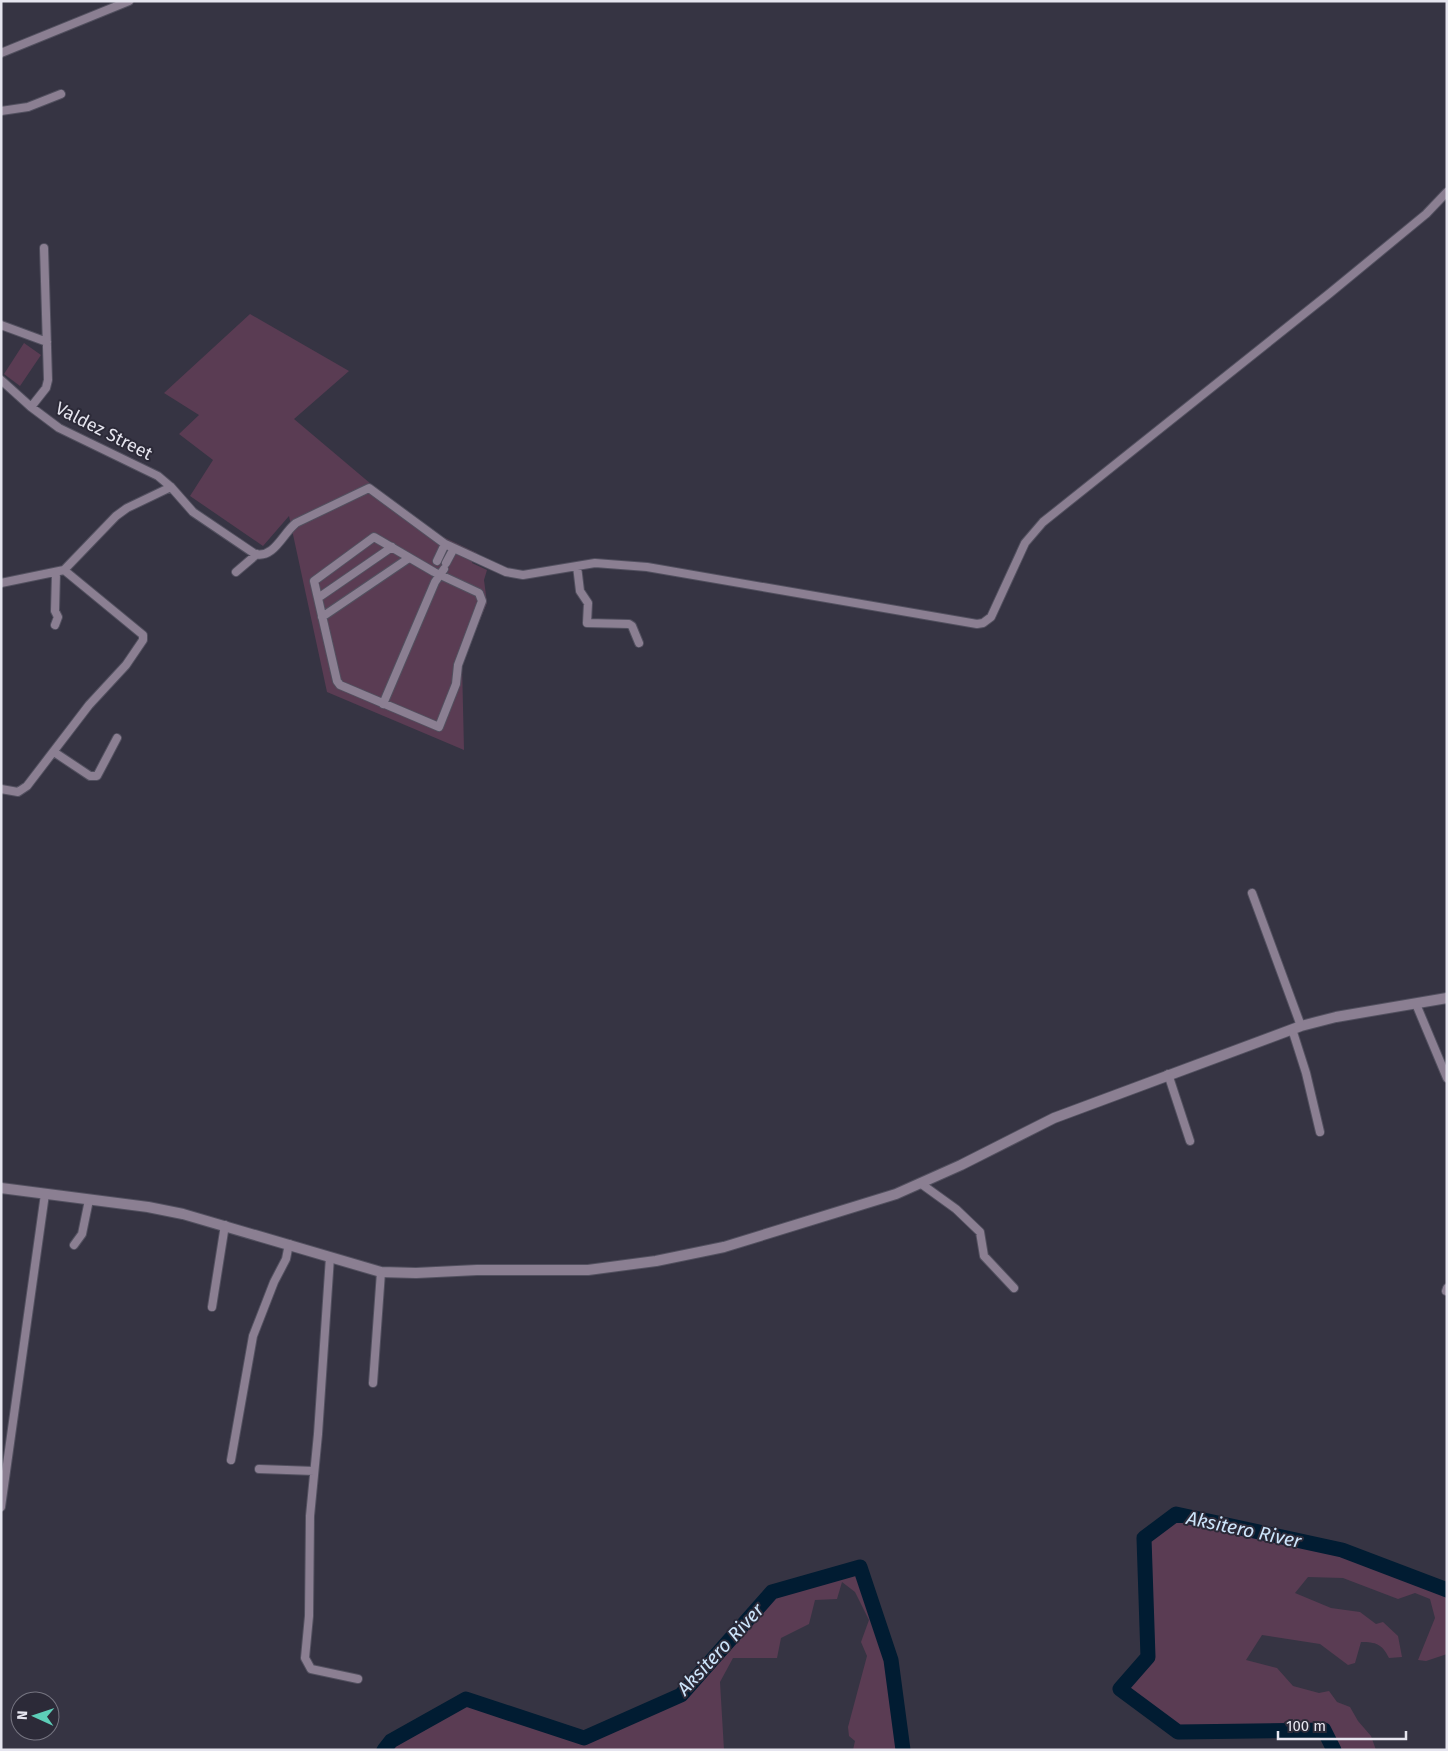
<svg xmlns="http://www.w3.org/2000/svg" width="1448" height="1751" font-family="'Fira Sans',sans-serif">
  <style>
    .green { fill: #5a3c53 }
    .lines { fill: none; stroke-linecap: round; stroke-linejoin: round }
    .river { stroke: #011c32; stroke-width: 15 }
    .minor-casing { stroke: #52505f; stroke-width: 10 }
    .tertiary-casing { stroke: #52505f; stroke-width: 12 }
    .minor { stroke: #8b7f92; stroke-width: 8 }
    .tertiary { stroke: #8b7f92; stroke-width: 10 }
    .labels { text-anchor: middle; stroke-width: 4; stroke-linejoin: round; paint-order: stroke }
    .street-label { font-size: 18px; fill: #e6e5ef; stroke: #2c2a38 }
    .water-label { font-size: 19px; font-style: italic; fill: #cde5fb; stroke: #2c2a38 }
  </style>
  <rect width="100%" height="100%" fill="#363443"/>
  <path class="green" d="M250,314l99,57 -55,48 77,65 70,52 36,17 -5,10 15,7 -3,10 3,23 -25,61 2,86 -137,-58 -38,-176 -26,30 -73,-50 23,-36 -34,-26 20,-19 -35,-22z
    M24,343l17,12 -21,31 -16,-12z
    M1176,1514l166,36 105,40v64l-21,7 -8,-1 17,-42 -5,-19 -15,-6 -17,6 -55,-21 -35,-1 -13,16 36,15 29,4 16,12 7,-2 15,14 4,21 -13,1c-7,-14 -13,-16 -28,-16l-6,21 -7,2 -28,-21 -58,-9 -16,25 31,8 16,18 26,7 10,-2 8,11 13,5 8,14 13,15 5,14h-42l-10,-20 -146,2 -58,-43 24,-27v-124z
    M860,1567l31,93 12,90h-50l2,-9 -6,-5 -1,-9 19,-71 -6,-14 8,-22 -14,-28 -13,-10 -5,17 -22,1 -6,24 -28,14 -4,20h-44l-13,24 4,68h-340l7,-9 75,-42 118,39 97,-43 91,-103z"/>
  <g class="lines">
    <path class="river" d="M384,1750l7,-9 75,-42 118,39 97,-43 91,-103 88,-25 31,93 12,90
      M1334,1750l-10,-20 -146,2 -58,-43 28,-32 -4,-119 32,-24 166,36 105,40"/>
    <defs>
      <path id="minor" d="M1,53l128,-52
        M1,111l27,-4 33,-13
        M1,325l46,17
        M1,380l30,27 28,21 99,48 13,11 22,25 62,42c19,5 28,-21 41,-31l73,-35 76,56 61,28 17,3 72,-12 52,4 330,57 6,-1 8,-6 34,-74 18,-21 287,-229 96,-79 21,-22
        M31,407l15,-19 2,-8 -4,-132
        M374,537l60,35 45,21 3,8 -24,64 -2,19 -17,43 -99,-42 -3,-4 -23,-100z
        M437,561l8,-17
        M446,563l8,-15
        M577,566l3,25 8,12 -1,20 42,1 3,2 7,17
        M236,572l21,-18
        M1,583l63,-13 52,-54 11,-8 44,-21
        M318,598l74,-51
        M322,617l87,-59
        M55,625l3,-8 -3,-6 1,-38
        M383,704l52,-122 9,-13
        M54,752l36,24h7l20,-38
        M1,789l17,3 9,-6 62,-81 37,-40 17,-25v-5l-79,-65
        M1252,893l49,133
        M1416,1004l31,74
        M1292,1029l14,44 14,59
        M1168,1074l22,67
        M920,1183l36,26 24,23 4,24 30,32
        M74,1245l8,-11 7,-34
        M330,1257l-12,177 -8,82 -1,100 -4,42 6,11 47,10
        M1446,1291l1,-3
        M212,1307l13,-82
        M373,1383l8,-111
        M231,1460l22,-124 21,-54 12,-23 3,-15
        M259,1469l55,2
        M1,1507l44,-313"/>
      <path id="tertiary" d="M1,1188l147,19 35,7 198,58 35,1 61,-3h111l68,-9 68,-14 172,-53 65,-29 93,-47 247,-92 35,-9 111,-19"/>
    </defs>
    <use href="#minor" class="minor-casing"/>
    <use href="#tertiary" class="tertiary-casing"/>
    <use href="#minor" class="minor"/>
    <use href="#tertiary" class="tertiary"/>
  </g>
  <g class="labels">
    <g class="street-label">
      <text transform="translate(104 431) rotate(27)" y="6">Valdez Street</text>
    </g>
    <g class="water-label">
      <text transform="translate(1244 1529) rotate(12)" y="7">Aksitero River</text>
      <text transform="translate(720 1649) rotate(-47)" y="7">Aksitero River</text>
    </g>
  </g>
  <rect width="1448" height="1751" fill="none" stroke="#e6e5ef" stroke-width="5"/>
  <g transform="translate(35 1716) rotate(273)"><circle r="24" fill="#2c2a38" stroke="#767581"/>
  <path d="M0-4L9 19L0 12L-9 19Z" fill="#5dceb8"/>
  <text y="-8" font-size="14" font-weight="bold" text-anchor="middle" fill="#e6e5ef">N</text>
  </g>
  <path d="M1278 1731v8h128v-8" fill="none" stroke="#e6e5ef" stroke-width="2.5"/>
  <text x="1286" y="1731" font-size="15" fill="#e6e5ef" stroke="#2c2a38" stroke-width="4" paint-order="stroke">100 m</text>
</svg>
